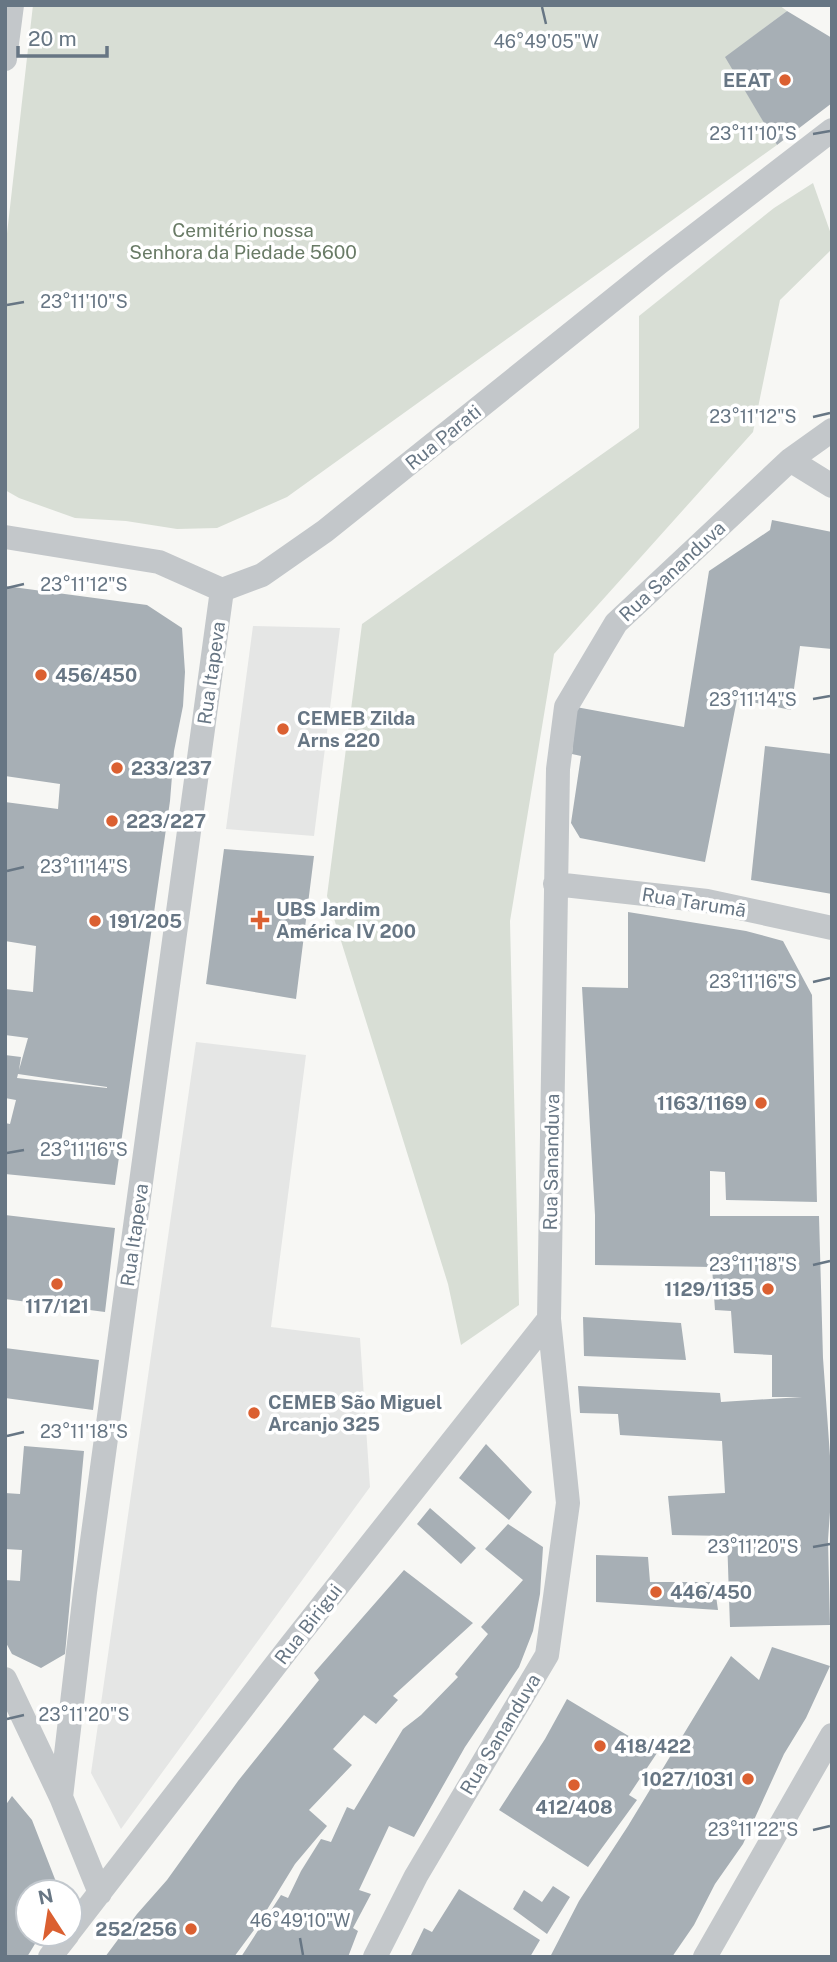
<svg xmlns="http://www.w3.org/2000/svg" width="837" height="1962" font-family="'Public Sans',sans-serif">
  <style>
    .built { fill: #e5e6e5 }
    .green { fill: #d8ded5 }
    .building { fill: #a7afb5; fill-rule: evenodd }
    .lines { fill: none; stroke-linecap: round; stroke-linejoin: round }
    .minor { stroke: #c3c7ca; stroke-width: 24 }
    .ticks { fill: none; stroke: #677684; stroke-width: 2.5 }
    .poi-dot { fill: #db6031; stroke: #fff; stroke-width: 2.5 }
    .labels { text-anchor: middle; stroke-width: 7; stroke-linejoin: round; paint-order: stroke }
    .poi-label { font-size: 19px; font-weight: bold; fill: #677684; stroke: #fff; text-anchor: start }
    .park-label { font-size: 19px; fill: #697b66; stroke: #fff }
    .street-label { font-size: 19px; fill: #677684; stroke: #fff }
    .ticks-label { font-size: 18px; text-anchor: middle; fill: #677684; stroke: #fff; stroke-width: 7; stroke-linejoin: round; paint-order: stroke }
  </style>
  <rect width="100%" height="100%" fill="#f7f7f4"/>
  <path class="built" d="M253,626l87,2 -26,208 -88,-7z
    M196,1042l110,13 -35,272 89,11 10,149 -249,342 -30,-56z"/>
  <path class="green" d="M33,5h746l8,6 -61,46 51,88 -490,352 -70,31 -40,1 -51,-8 -51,-3 -56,-20 -14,-8v-239z
    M813,183l19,54v12l-52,51 -27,132 -199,222 -44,267 9,384 -58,40 -13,-61 -121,-388 35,-272 277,-196v-112l135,-108z"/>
  <path class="building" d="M787,11l45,27v65l-55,42 -52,-88z
    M772,520l60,12v117l-32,-3 -9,64 -54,-11 -32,163 -125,-24 -9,-15 10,-67 -9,-2 4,-47 108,20 25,-156 61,-41z
    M5,586l142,19 35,23 3,44 -2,34 -9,45 -4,50 -55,384 -110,-11v-51l5,1 6,-24 -11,-2v-43l16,2 -2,13 9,-32 -23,-3v-46l28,3 3,-46 -31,-5v-139l53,7 2,-25 -55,-8zM18,1074l89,13v1l-90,-10z
    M765,746l67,8v140l-81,-14z
    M224,849l90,7 -18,143 -90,-15z
    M628,912l118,19 37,10 29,54 5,207 -91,-2 -1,-28 -15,-1v45h109l4,142 9,126 -4,56 2,85 -100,2 -3,-91 -55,-1 -4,-39 57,-3 -3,-52 -102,-6 -2,-21 -38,-1 -2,-27 142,7 1,9 81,-5h-30v-42l-38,-2 -3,-42 -16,-1 -3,-43 -117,-2v-50l-13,-228 46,1z
    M5,1215l110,13 -10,84 -100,-13z
    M583,1317l98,6 5,37 -102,-4z
    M5,1348l94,12 -6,50 -88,-12z
    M486,1444l46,48 -23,28 -50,-42z
    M24,1446l60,5 -19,203 -24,14 -29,-14 -7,-13v-61l15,1 2,-31 -17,-1v-56l15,1z
    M430,1508l46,40 -15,16 -44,-40z
    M508,1524l35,23 -3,47 -7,37 -14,36 -54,80 -51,90 -25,-11 -30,64 12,4 -18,34 5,3 -10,26h-107l40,-62 7,3 13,-27 20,-32 10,3 16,-35 7,3 49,-81 18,-14 37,-38 -3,-3 33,-40 -7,-7 42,-47 -38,-31z
    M596,1555l52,2 2,25h64l4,28 -122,-8z
    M404,1570l69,53 -80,73 5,4 -22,24 -12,-9 -31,34 19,16 -43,45 18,16 -32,38 -38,62 -23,31h-129l32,-43 30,-34 71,-99 81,-101 -5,-7z
    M772,1647l58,19 -24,52 -22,36 -41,90 -28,40 -21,41 -22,32h-122l29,-56 49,-75 103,-170 28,24z
    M567,1699l90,54 -28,42 8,5 -49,67 -89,-57 46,-71z
    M12,1796l20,24 28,72h-32v42h13l-14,23h-22v-151z
    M553,1886l17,11 -23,37 -34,-25 11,-19 18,12z
    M459,1889l81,51 -10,17h-120l14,-29 8,4z"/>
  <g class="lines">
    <path class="minor" d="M5,59l7,-54
      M790,460l42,26
      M5,537l154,25 63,28 40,-15 63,-44 334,-268 173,-133
      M555,884l152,17 125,27
      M5,1679l56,118 39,96
      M61,1797l24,-205 137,-1002
      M70,1931l221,-286 258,-326
      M50,1957l18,-23
      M375,1957l41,-81 131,-221 21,-152 -19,-184 9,-550 8,-62 50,-84 174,-163 42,-30
      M705,1957l127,-222"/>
  </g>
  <path class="ticks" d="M542,7l4,17M813,134l17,-3M7,305l17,-3M813,417l17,-4M7,588l17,-4M813,699l17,-3M7,871l17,-4M813,982l17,-4M7,1153l17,-3M813,1265l17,-4M7,1436l17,-4M813,1547l17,-3M7,1719l17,-4M813,1830l17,-4M300,1938l3,17"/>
  <g class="poi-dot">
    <circle cx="785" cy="80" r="7"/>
    <circle cx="41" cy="675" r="7"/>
    <circle cx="283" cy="729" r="7"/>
    <circle cx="117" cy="768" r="7"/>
    <circle cx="112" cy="821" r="7"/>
    <path d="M256.5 909.5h7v7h7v7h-7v7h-7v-7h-7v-7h7z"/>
    <circle cx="95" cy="921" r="7"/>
    <circle cx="761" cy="1103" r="7"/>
    <circle cx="57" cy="1284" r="7"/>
    <circle cx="768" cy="1289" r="7"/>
    <circle cx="254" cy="1413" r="7"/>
    <circle cx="656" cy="1592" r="7"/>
    <circle cx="600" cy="1746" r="7"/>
    <circle cx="748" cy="1779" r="7"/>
    <circle cx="574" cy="1785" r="7"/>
    <circle cx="191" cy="1929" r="7"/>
  </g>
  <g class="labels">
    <g class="poi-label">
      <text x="771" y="87" text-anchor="end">EEAT</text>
      <text x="55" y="682">456/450</text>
      <text x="297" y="725">CEMEB Zilda<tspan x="297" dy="22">Arns 220</tspan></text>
      <text x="131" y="775">233/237</text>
      <text x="126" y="828">223/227</text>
      <text x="276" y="916">UBS Jardim<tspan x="276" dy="22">América IV 200</tspan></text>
      <text x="109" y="928">191/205</text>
      <text x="747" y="1110" text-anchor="end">1163/1169</text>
      <text x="754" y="1296" text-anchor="end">1129/1135</text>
      <text x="57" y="1313" text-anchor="middle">117/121</text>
      <text x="268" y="1409">CEMEB São Miguel<tspan x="268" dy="22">Arcanjo 325</tspan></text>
      <text x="670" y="1599">446/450</text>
      <text x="614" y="1753">418/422</text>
      <text x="734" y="1786" text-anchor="end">1027/1031</text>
      <text x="574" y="1814" text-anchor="middle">412/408</text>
      <text x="177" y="1936" text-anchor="end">252/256</text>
    </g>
    <g class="park-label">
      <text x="243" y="237">Cemitério nossa<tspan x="243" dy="22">Senhora da Piedade 5600</tspan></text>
    </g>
    <g class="street-label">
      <text transform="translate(443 437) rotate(-39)" y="7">Rua Parati</text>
      <text transform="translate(672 571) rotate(-43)" y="7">Rua Sananduva</text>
      <text transform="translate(211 673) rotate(-82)" y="7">Rua Itapeva</text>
      <text transform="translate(694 902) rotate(9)" y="7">Rua Tarumã</text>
      <text transform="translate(551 1162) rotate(-89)" y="7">Rua Sananduva</text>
      <text transform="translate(134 1235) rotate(-82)" y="7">Rua Itapeva</text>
      <text transform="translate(308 1624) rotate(-52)" y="7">Rua Birigui</text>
      <text transform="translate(500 1734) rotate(-59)" y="7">Rua Sananduva</text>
    </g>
  </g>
  <g class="ticks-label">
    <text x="546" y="48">46°49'05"W</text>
    <text x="753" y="140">23°11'10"S</text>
    <text x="84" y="308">23°11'10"S</text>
    <text x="753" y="423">23°11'12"S</text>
    <text x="84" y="591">23°11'12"S</text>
    <text x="753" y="706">23°11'14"S</text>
    <text x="84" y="873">23°11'14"S</text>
    <text x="753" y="988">23°11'16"S</text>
    <text x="84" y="1156">23°11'16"S</text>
    <text x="753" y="1271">23°11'18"S</text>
    <text x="84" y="1438">23°11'18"S</text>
    <text x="753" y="1553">23°11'20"S</text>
    <text x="84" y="1721">23°11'20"S</text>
    <text x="753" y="1836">23°11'22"S</text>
    <text x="300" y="1927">46°49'10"W</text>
  </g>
  <rect width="837" height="1962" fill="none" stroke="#677684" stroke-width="14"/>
  <g transform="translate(49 1913) rotate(348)"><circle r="33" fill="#ffffff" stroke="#c2c8ce" stroke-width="2"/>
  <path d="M0-5L12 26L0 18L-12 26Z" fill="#db6031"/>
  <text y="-10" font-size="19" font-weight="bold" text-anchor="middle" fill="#677684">N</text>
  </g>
  <path d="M18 46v10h89v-10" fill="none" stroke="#677684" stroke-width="3.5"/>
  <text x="28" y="46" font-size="21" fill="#677684" stroke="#ffffff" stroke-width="5" paint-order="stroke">20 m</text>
</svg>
